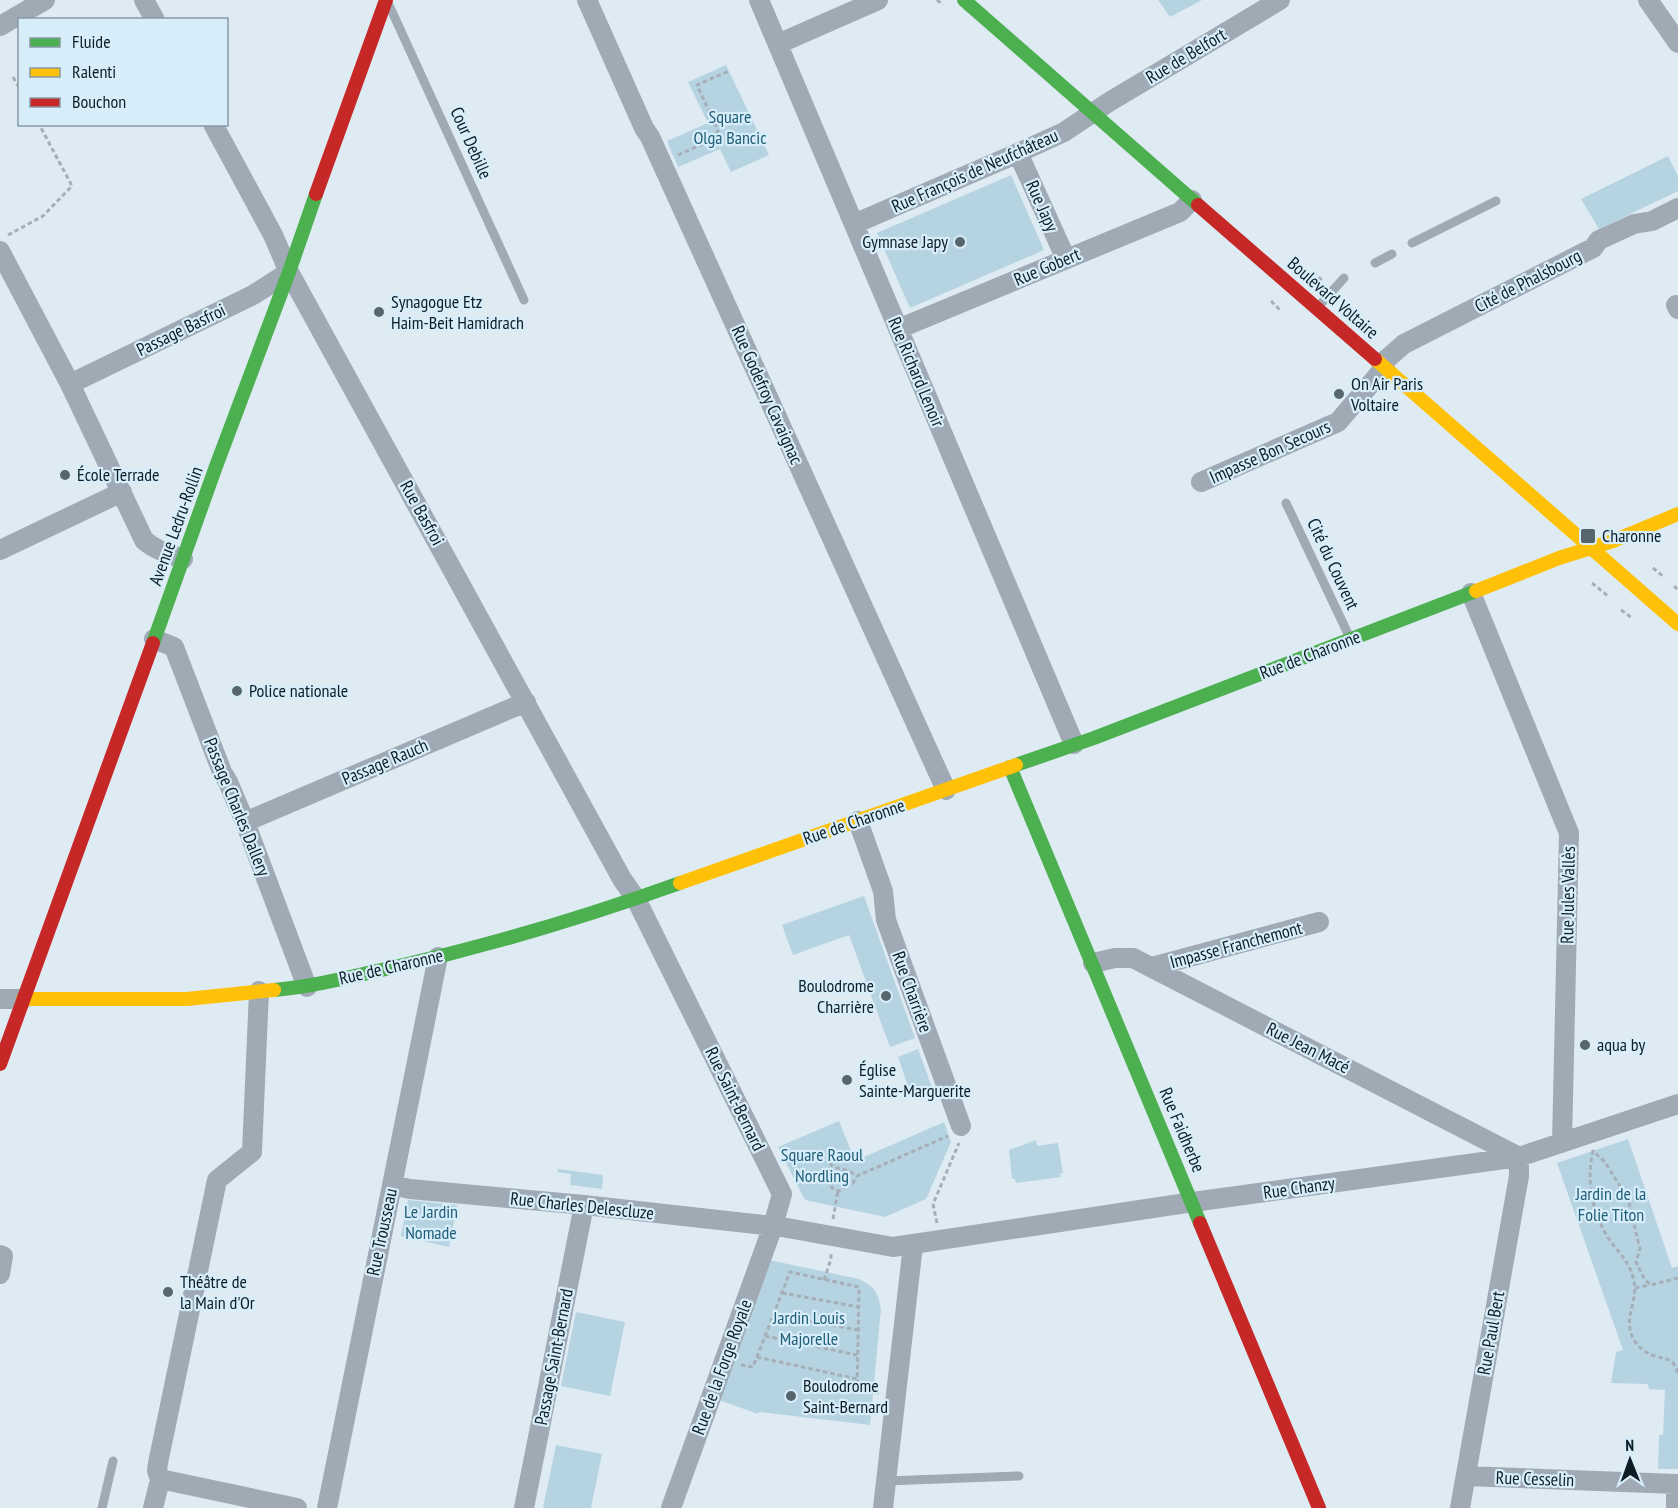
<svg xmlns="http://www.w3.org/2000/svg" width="1678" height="1508" font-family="'PT Sans Narrow',sans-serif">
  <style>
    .green { fill: #b6d3e2 }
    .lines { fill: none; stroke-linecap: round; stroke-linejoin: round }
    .path { stroke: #a5afb6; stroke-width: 3; stroke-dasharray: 4.5 3; stroke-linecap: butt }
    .lane { stroke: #a0aab4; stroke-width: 9 }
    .street { stroke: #a0aab4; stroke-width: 20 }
    .fast { stroke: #4caf50; stroke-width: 14 }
    .slow { stroke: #ffc107; stroke-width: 14 }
    .jam { stroke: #c62828; stroke-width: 14 }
    .poi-dot { fill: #57656c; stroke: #d7eefa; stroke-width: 2 }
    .labels { text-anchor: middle; stroke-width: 4.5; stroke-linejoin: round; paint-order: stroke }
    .street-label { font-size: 18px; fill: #0e1d24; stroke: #d7eefa }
    .park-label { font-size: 18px; fill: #215e78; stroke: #d7eefa }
    .poi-label { font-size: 18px; fill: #0e1d24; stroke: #d7eefa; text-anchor: start }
  </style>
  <rect width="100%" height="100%" fill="#dfebf2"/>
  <path class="green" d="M1158,0h44l-32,17z
    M726,65l43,90 -38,17 -11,-23 -42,18 -11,-26 41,-18 -20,-41z
    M1668,156l10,20v15l-79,38 -18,-30z
    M1011,175l33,75 -134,58 -33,-75z
    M864,896l51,142 -25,9 -41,-112 -56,20 -11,-30z
    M918,1049l15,41 -21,8 -14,-41z
    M839,1121l16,40 89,-39 7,20 -25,57 -41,18 -80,-17 -27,-53z
    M1628,1139l44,129 6,-2v203h-20l1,-34h4l2,-45 -16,-1 -1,-5 -37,-1 5,-31 7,-2 -66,-187z
    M1036,1140l1,6 21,-3 5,30h-3l1,4 -45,6 -1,-4h-3l-3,-29z
    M558,1169l45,6 -1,14 -32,-4 1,-11 -14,-2z
    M408,1200l49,5 -8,42 -48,-11z
    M769,1260l90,19c16,8 19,13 22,30l-11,116 -111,-13 -1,2 -39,-14z
    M576,1312l49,10 -15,74 -49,-10z
    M556,1445l46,9 -11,54h-48z"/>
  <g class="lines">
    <path class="path" d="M937,0l6,5
      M13,77l7,12
      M678,155l34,-15 6,-9 -21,-46 32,-14
      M8,235l35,-19 29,-30 -33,-62
      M1313,272l10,9
      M1271,301l10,10
      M1653,568l11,9
      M1592,583l16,13
      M1674,586l4,4
      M1621,610l11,8
      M830,1163l3,4 16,4 8,5 91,-40
      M831 1184a7 7 0 1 1 14 0a7 7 0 1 1-14 0Z
      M845,1185l8,-2 4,-7
      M833,1219l5,-28
      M937,1223l-4,-19 26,-61
      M1678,1278l-27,7 -6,-5 -9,-18 4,-13 -12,-50 -23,-37 -12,-11c-7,30 -1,62 16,88 10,14 22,24 25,43 4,21 -12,37 0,58 5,8 12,13 21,16 8,3 16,2 20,10 2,2 2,6 3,9
      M824,1280l7,-21v-6
      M1635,1288l15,-3
      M782,1293l77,14
      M773,1314l85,16
      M765,1336l92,19
      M757,1357l100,22
      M741,1365l12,2 37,-95 69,15 -2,103 22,3"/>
    <path class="lane" d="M389,5l135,295
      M1412,243l84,-42
      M1375,263l17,-9
      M1318,307l26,-29
      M1286,503l63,133
      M886,1481l133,-5
      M102,1508l11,-47"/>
    <path class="street" d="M144,0l11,20
      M587,0l57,128 6,9 296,653
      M759,0l315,744
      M1648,0l30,43
      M0,26l45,-26
      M778,44l100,-44
      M213,124l60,111 16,37 333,607 14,20 146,295 -9,32 -102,282
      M1018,153l48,106
      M854,224l164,-71 46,-21 45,-30 171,-102
      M0,251l70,133 74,156c11,10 25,14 39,19
      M1676,305l2,4
      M898,329l282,-117 12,-12
      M1381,364l23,-20 189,-96 6,-8 35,-16 18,-3 26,-13
      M70,384l183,-89 36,-23
      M1201,482l137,-60 47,-55
      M0,550l122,-58
      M1471,593l98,240 -7,310
      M154,639l20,8 48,125 6,10 17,40 62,165
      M858,821l25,70 3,29 75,206
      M245,822l281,-120
      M1093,963l22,-5h18l386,199
      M1152,967l167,-45
      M259,991l-7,161 -35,28 -59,283 -1,8 3,8 137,29
      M0,999h23
      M392,1185l18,4 174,16 198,22 111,20 300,-45 326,-45 159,-53
      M0,1255l3,1 -3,18
      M1466,1476l210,8v24
      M153,1508l6,-24
      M327,1508l111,-551
      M524,1508l60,-303
      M883,1508l30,-263
      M1460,1508l59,-332v-19"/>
    <path class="fast" d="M964,0l234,205
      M153,643l62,-174 74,-197 27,-78
      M1016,765l78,-27 382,-147
      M1010,767l190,456
      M274,990c43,-4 84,-15 125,-24 96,-22 189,-50 281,-83"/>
    <path class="slow" d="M1375,359l303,265
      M1476,591l83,-33 54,-17 65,-27
      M680,883l336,-118
      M23,999h164l87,-9"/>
    <path class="jam" d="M316,194l70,-194
      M1198,205l177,154
      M0,1064l153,-421
      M1200,1223l119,285"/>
  </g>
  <g class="poi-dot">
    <circle cx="960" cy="242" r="6"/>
    <circle cx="379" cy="312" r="6"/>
    <circle cx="1339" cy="394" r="6"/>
    <circle cx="65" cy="475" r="6"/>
    <rect x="1580" y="528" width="16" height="16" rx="3"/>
    <circle cx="237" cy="691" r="6"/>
    <circle cx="886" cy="996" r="6"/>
    <circle cx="1585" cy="1045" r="6"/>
    <circle cx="847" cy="1080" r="6"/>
    <circle cx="168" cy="1292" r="6"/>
    <circle cx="791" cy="1396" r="6"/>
  </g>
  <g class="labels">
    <g class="street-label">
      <text transform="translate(1186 56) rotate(-31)" y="6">Rue de Belfort</text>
      <text transform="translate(471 143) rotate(66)" y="6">Cour Debille</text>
      <text transform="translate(975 171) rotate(-24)" y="6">Rue François de Neufchâteau</text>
      <text transform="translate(1042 206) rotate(66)" y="6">Rue Japy</text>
      <text transform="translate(1047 267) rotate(-23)" y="6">Rue Gobert</text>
      <text transform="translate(1528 281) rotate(-27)" y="6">Cité de Phalsbourg</text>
      <text transform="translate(1333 298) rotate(41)" y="6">Boulevard Voltaire</text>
      <text transform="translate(181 330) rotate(-26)" y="6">Passage Basfroi</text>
      <text transform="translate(916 372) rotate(67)" y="6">Rue Richard Lenoir</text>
      <text transform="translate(767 395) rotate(66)" y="6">Rue Godefroy Cavaignac</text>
      <text transform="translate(1270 452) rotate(-24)" y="6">Impasse Bon Secours</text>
      <text transform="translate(422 513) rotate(61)" y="6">Rue Basfroi</text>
      <text transform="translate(176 526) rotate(-70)" y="6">Avenue Ledru-Rollin</text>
      <text transform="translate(1333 564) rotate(65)" y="6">Cité du Couvent</text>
      <text transform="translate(1310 655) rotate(-21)" y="6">Rue de Charonne</text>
      <text transform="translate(385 762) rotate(-23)" y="6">Passage Rauch</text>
      <text transform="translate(237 807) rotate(68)" y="6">Passage Charles Dallery</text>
      <text transform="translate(854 822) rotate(-19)" y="6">Rue de Charonne</text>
      <text transform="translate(1568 895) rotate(-89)" y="6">Rue Jules Vallès</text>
      <text transform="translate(1236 945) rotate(-15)" y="6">Impasse Franchemont</text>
      <text transform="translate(391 967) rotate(-13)" y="6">Rue de Charonne</text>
      <text transform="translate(912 992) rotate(70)" y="6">Rue Charrière</text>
      <text transform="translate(1308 1048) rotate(27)" y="6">Rue Jean Macé</text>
      <text transform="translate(735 1099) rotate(64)" y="6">Rue Saint-Bernard</text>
      <text transform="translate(1182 1130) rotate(67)" y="6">Rue Faidherbe</text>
      <text transform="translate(1299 1188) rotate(-8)" y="6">Rue Chanzy</text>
      <text transform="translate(582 1206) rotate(6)" y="6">Rue Charles Delescluze</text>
      <text transform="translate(382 1232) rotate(-78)" y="6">Rue Trousseau</text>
      <text transform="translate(1491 1333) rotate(-80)" y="6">Rue Paul Bert</text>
      <text transform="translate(554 1357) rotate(-79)" y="6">Passage Saint-Bernard</text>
      <text transform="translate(722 1367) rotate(-70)" y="6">Rue de la Forge Royale</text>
      <text transform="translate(1535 1479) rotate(2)" y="6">Rue Cesselin</text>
    </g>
    <g class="park-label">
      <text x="730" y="123">Square<tspan x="730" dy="21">Olga Bancic</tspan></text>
      <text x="822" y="1161">Square Raoul<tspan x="822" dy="21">Nordling</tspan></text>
      <text x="1611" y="1200">Jardin de la<tspan x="1611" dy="21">Folie Titon</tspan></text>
      <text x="431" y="1218">Le Jardin<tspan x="431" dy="21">Nomade</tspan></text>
      <text x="809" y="1324">Jardin Louis<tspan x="809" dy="21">Majorelle</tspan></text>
    </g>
    <g class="poi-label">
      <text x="948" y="248" text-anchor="end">Gymnase Japy</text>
      <text x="391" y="308">Synagogue Etz<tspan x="391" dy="21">Haim-Beit Hamidrach</tspan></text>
      <text x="1351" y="390">On Air Paris<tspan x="1351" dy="21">Voltaire</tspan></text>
      <text x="77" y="481">École Terrade</text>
      <text x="1602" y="542">Charonne</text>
      <text x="249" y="697">Police nationale</text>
      <text x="874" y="992" text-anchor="end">Boulodrome<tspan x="874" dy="21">Charrière</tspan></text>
      <text x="1597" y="1051">aqua by</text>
      <text x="859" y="1076">Église<tspan x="859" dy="21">Sainte-Marguerite</tspan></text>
      <text x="180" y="1288">Théâtre de<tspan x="180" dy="21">la Main d'Or</tspan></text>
      <text x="803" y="1392">Boulodrome<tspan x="803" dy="21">Saint-Bernard</tspan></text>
    </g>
  </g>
  <rect x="18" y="18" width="210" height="108" fill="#d7eefa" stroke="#879aa4" stroke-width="1.5"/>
  <rect x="30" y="38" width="30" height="9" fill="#4caf50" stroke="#879aa4" stroke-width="1.5"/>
  <text x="72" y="48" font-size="18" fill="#0e1d24">Fluide</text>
  <rect x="30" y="68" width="30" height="9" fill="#ffc107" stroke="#879aa4" stroke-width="1.5"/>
  <text x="72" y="78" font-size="18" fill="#0e1d24">Ralenti</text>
  <rect x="30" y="98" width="30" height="9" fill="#c62828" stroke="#879aa4" stroke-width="1.5"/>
  <text x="72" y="108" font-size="18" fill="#0e1d24">Bouchon</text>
  <g transform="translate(1630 1460) rotate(359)" stroke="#d7eefa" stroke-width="4.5" paint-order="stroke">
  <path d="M0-4.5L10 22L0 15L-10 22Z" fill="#0e1d24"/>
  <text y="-9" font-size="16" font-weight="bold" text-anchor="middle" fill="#0e1d24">N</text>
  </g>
</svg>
